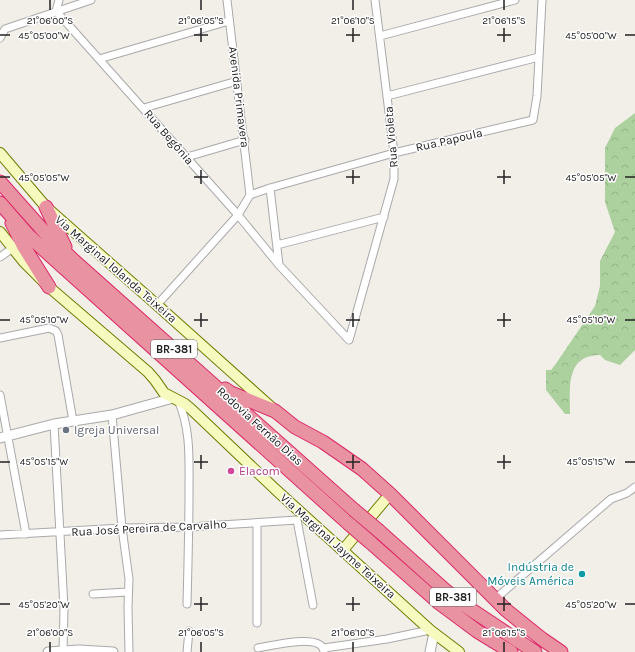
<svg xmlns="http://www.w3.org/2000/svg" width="635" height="652" font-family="Karla,sans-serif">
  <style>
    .forest { fill: url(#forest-crowns) }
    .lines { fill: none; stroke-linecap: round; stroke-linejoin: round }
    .minor-casing { stroke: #a9a9a9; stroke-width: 9 }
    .tertiary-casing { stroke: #a9a9a9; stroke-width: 11 }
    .secondary-casing { stroke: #707d05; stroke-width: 12 }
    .motorway-casing { stroke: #dc2a67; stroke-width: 15 }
    .minor { stroke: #fff; stroke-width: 7 }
    .tertiary { stroke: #fff; stroke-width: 9 }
    .secondary { stroke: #f7fabf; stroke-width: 10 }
    .motorway { stroke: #e892a2; stroke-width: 13 }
    .motorway-bridge-casing { stroke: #dc2a67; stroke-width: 15; stroke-linecap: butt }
    .motorway-bridge { stroke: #e892a2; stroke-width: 13 }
    .ticks { fill: none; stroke: #222; stroke-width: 1.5 }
    .worship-dot { fill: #6b7280; stroke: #fff; stroke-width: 1.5 }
    .hotel-dot { fill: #d1479c; stroke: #fff; stroke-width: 1.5 }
    .culture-dot { fill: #0f9aa8; stroke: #fff; stroke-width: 1.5 }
    .labels { text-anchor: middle; stroke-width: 3; stroke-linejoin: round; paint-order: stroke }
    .shield { fill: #fff; stroke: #646464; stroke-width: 1 }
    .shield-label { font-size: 11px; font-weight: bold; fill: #222 }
    .street-label { font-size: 12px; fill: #222; stroke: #fff }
    .worship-label { font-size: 12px; fill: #5b616d; stroke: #fff; text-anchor: start }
    .hotel-label { font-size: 12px; fill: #b23c85; stroke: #fff; text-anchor: start }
    .culture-label { font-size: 12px; fill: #0d838f; stroke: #fff; text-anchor: end }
    .ticks-label { font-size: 10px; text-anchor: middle; fill: #222; stroke: #fff; stroke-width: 3; stroke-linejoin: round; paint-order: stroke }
  </style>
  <defs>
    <pattern id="forest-crowns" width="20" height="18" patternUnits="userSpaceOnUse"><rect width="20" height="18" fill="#add19e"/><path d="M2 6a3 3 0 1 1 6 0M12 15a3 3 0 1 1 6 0" fill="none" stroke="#95b388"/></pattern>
  </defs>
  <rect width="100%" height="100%" fill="#f2efe9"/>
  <path class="forest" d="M635,113v237l-15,15 -15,-5 -5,-5c-35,0 -30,34 -30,59h-5l-19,-24v-20h5l4,-5 40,-59 5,-20v-25l15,-29 -10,-30v-54l10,-20z"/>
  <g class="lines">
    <defs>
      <path id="minor" d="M59,0l-3,11 182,204 41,50 70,75 45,-161v-26l-19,-153
        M227,0l23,195
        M380,36l135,-36
        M0,38l5,-9 86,-29
        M99,59l130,-38
        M387,96l152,-39
        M144,108l93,-27
        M187,157l58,-17
        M270,188l9,77
        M250,195l20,-7 124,-35 139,-33 4,-24 5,-96
        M277,245l107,-28
        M0,257l13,-9
        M157,305l81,-90 12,-20
        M0,338l49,-10 7,3 2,4 15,86
        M0,395l26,139
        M178,400c13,29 11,60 11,91 0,37 -1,75 -2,113
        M112,415l10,113 7,51 -1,28 1,45
        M54,424l10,184 -1,44
        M0,535l122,-7 67,-1 108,-7 16,85
        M93,594l35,-2
        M495,599l116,-100 16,-6 8,-6
        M257,623v-100
        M258,648c12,-2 65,-16 66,4
        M324,648l63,-9 43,-9
        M187,652l2,-21"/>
      <path id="tertiary" d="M0,438l54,-14 58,-9 61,-17
        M48,652l31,-2 34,2
        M430,652l4,-19"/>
      <path id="secondary" d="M0,153l46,54 111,98 115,103
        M0,232l24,30 25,25 99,85 7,8 9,13 21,11 6,5 84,80 155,141 29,22
        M343,550l47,-56"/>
      <path id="motorway" d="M0,182l48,54 24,23 282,251
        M0,203l28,32 24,22 296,266
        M46,207l19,40
        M12,223l12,24 25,40
        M225,389l6,4 44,18 20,16 28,15 39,27 28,25 116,116 36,29 19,13
        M379,531l67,60 18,14 71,47
        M370,542l68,60 39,29 34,21"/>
    </defs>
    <use href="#minor" class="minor-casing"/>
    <use href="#tertiary" class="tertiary-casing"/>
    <use href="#secondary" class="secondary-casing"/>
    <use href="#motorway" class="motorway-casing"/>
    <use href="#minor" class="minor"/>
    <use href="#tertiary" class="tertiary"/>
    <use href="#secondary" class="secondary"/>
    <use href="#motorway" class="motorway"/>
    <defs>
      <path id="motorway-bridge" d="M354,510l25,21
        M348,523l22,19"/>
    </defs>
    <use href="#motorway-bridge" class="motorway-bridge-casing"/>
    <use href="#motorway-bridge" class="motorway-bridge"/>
  </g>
  <path class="ticks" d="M50,0v10M201,0v10M353,0v10M504,0v10M201,28v14M353,28v14M504,28v14M0,35h10M194,35h14M346,35h14M497,35h14M625,35h10M201,170v14M353,170v14M504,170v14M0,177h10M194,177h14M346,177h14M497,177h14M625,177h10M201,313v14M353,313v14M504,313v14M0,320h10M194,320h14M346,320h14M497,320h14M625,320h10M201,455v14M353,455v14M504,455v14M0,462h10M194,462h14M346,462h14M497,462h14M625,462h10M201,597v14M353,597v14M504,597v14M0,604h10M194,604h14M346,604h14M497,604h14M625,604h10M50,642v10M201,642v10M353,642v10M504,642v10"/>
  <circle class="worship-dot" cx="66" cy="430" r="4"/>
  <circle class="hotel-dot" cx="231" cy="471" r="4"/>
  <circle class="culture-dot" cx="582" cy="574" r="4"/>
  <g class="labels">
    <g class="shield">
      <rect x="151" y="340" width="46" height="18" rx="3"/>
      <rect x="430" y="588" width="46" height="18" rx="3"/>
    </g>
    <g class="shield-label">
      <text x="174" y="353">BR-381</text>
      <text x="453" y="601">BR-381</text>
    </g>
    <g class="street-label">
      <text transform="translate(239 97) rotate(83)" y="4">Avenida Primavera</text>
      <text transform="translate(169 137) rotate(49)" y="4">Rua Begônia</text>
      <text transform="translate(391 137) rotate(-95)" y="4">Rua Violeta</text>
      <text transform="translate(449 140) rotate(-13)" y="4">Rua Papoula</text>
      <text transform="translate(116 269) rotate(41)" y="4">Via Marginal Iolanda Teixeira</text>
      <text transform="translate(260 426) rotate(42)" y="4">Rodovia Fernão Dias</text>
      <text transform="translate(149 528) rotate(-3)" y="4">Rua José Pereira de Carvalho</text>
      <text transform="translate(338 546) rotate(42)" y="4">Via Marginal Jayme Teixeira</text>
    </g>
    <g class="worship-label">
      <text x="74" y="434">Igreja Universal</text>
    </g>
    <g class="hotel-label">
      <text x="239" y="475">Elacom</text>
    </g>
    <g class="culture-label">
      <text x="574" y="571">Indústria de<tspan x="574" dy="14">Móveis América</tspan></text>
    </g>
  </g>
  <g class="ticks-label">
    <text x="50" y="24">21°06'00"S</text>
    <text x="201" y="24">21°06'05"S</text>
    <text x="353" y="24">21°06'10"S</text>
    <text x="504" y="24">21°06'15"S</text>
    <text x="591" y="39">45°05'00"W</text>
    <text x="44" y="39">45°05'00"W</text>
    <text x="591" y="181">45°05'05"W</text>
    <text x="44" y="181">45°05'05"W</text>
    <text x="591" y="323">45°05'10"W</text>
    <text x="44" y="323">45°05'10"W</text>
    <text x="591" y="465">45°05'15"W</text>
    <text x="44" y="465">45°05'15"W</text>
    <text x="591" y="608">45°05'20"W</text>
    <text x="44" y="608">45°05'20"W</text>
    <text x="50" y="636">21°06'00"S</text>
    <text x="201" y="636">21°06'05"S</text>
    <text x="353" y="636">21°06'10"S</text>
    <text x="504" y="636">21°06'15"S</text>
  </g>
</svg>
